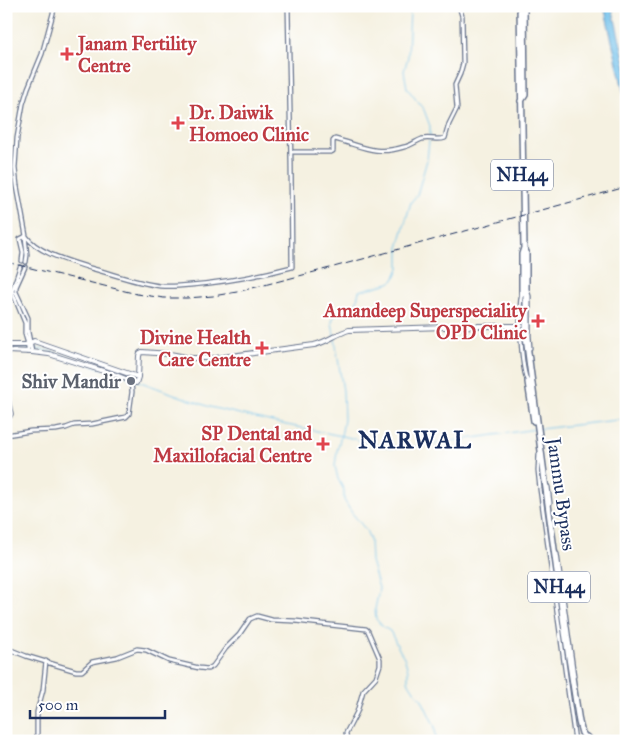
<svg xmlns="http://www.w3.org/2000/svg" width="632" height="747" font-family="'IM FELL Great Primer',serif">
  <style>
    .water { fill: #6fc0ea; stroke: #4578a4 }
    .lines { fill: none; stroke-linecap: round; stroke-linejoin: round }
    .stream { stroke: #6fc0ea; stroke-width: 1 }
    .tertiary-casing { stroke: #67738c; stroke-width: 5.5 }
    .secondary-casing { stroke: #67738c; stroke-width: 6 }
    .trunk-casing { stroke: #67738c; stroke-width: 8 }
    .tertiary { stroke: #fff; stroke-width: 3 }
    .secondary { stroke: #fff; stroke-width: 4 }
    .trunk { stroke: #fff; stroke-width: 5 }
    .rail { stroke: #1b2f5e; stroke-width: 1; stroke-dasharray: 8 4; stroke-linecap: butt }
    .health-dot { fill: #e0444e; stroke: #fff; stroke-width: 2 }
    .worship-dot { fill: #6b7280; stroke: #fff; stroke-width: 2 }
    .labels { text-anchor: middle; stroke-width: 4; stroke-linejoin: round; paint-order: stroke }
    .shield { fill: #fff; stroke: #5f6d8e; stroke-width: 1 }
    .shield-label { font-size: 18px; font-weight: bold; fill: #1b2f5e }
    .health-label { font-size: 19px; font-weight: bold; fill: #be3a42; stroke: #fff; text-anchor: end }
    .worship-label { font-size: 19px; font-weight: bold; fill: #5b616d; stroke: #fff; text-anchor: end }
    .street-label { font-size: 19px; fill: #1b2f5e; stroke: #fff }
    .district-label { font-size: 24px; font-weight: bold; letter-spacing: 1px; fill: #1b2f5e; stroke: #fff }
  </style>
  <rect width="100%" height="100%" fill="#fff"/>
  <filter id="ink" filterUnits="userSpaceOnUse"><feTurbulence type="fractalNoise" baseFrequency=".02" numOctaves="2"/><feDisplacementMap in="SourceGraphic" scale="10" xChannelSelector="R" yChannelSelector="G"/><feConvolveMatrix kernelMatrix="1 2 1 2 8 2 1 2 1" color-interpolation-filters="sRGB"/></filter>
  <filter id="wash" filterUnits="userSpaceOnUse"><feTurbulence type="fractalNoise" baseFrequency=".0096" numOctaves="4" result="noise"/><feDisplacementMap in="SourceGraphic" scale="20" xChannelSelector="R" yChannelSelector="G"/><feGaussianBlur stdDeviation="1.12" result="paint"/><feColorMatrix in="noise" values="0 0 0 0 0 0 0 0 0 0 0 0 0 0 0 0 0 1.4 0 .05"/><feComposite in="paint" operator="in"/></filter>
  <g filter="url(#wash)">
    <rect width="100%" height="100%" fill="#f5f1e1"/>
    <path class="water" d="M604,6h8l14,61v36z"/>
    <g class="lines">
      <path class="stream" d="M409,6l1,3 -2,48 -4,14 3,17 17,22 6,16v11
        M334,335l-2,-13 1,-4 10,-9h12l4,-18 30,-8 5,-3 5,-12v-24l12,-42 6,-7 10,-35 2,-19
        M335,339l8,52 1,29 -2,11 -5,20 -2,15 3,13 6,11v10l8,13 14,17 4,10 1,21 8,27 -1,7 -3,14 1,10 7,8 7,4 10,20 4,6 4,13v11l7,11 6,6 14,29 1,14
        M6,348l31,1 13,2 53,18
        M124,376l86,31 67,16 70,14 42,11h15l132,-19
        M540,429l86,-10"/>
    </g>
  </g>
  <g filter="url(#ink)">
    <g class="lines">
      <defs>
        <path id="tertiary" d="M291,152h40l2,-1v-10l2,-2c27,7 40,17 69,8 7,-1 12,-6 18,-8 8,-2 16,2 23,-1l4,-14 8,-16 -2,-23 5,-11 3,-11 -1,-47 -3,-10
          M25,236l2,19 -1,7
          M26,236c11,17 46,26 64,32 23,6 46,15 70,18 10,1 21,0 31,-1 34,-3 67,-9 101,-18l-1,-104 -3,-157
          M26,236l-9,-50 -2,-18 2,-30 6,-34 5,-16 14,-34 13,-48
          M22,261l1,-9 -3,-13 6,-3
          M20,267l-8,24 13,32v11l3,10v8
          M25,267l-9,20v5l12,26v14l4,20
          M527,290l2,6v40l1,12
          M522,293c-4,13 -1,77 6,89
          M6,389l5,25 -1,2h-4
          M6,435l25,-4 25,-1 10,-2 8,-3 18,-1 34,-7 3,-3 3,-22 -1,-11
          M539,454l-1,16 2,19 35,252
          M548,487l2,16
          M557,554l17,122
          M6,648l20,8 50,15h6l10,-9 25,-5 20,-8 9,1 23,11 30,7 9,1 5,-3 13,-18 13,-13 11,-16 7,-3 15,4 23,1 71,8 2,2 12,28v6l-4,12 -13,14 -6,21 -11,21 1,8
          M587,736l5,5
          M37,741v-29l6,-22 3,-29"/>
        <path id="secondary" d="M6,345h19l9,-4 104,36
          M6,351l26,1 17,2 67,21 20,8 2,-6 1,-21 1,-3 2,-1 28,2 21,4h25l98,-13c13,-3 22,-11 35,-15l128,-4h44"/>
        <path id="trunk" d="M520,6l4,242 2,4v84l4,32 35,264 14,90 3,11 6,8
          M521,101l4,-6 -1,-89
          M522,293v-39l2,-6
          M528,382l6,39"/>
      </defs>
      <use href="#tertiary" class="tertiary-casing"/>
      <use href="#secondary" class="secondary-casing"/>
      <use href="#trunk" class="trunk-casing"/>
      <use href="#tertiary" class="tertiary"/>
      <use href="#secondary" class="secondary"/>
      <use href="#trunk" class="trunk"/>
      <path class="rail" d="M6,262l131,32 27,4h23l26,-2 24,-4 93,-24 296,-81"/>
    </g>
  </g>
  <g class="health-dot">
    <path d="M64.5 46.5h5v5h5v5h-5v5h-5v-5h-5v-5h5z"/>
    <path d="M175.5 115.5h5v5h5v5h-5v5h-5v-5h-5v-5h5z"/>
    <path d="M535.5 313.5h5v5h5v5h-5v5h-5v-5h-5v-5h5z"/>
    <path d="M259.5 340.5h5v5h5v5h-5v5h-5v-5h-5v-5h5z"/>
    <path d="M320.5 436.5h5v5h5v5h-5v5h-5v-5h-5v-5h5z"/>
  </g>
  <circle class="worship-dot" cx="131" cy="381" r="5"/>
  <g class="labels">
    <g class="shield">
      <rect x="491" y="159.5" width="62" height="31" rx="4"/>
      <rect x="528" y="571.5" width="62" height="31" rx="4"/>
    </g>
    <g class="shield-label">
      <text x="522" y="181">NH44</text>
      <text x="559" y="593">NH44</text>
    </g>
    <g class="health-label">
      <text x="78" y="50" text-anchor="start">Janam Fertility<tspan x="78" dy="22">Centre</tspan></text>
      <text x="189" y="119" text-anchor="start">Dr. Daiwik<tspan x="189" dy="22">Homoeo Clinic</tspan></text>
      <text x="527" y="317">Amandeep Superspeciality<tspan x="527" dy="22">OPD Clinic</tspan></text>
      <text x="251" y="344">Divine Health<tspan x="251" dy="22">Care Centre</tspan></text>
      <text x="312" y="440">SP Dental and<tspan x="312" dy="22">Maxillofacial Centre</tspan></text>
    </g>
    <g class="worship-label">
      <text x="121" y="388">Shiv Mandir</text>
    </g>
    <g class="street-label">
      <text transform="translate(562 494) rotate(82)" y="7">Jammu Bypass</text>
    </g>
    <g class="district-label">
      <text x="415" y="448">NARWAL</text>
    </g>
  </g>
  <rect width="632" height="747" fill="none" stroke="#fff" stroke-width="25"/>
  <path d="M30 710v8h135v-8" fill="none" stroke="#1b2f5e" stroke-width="2.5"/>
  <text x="38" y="710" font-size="15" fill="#1b2f5e" stroke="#ffffff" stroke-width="4" paint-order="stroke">500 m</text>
</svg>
